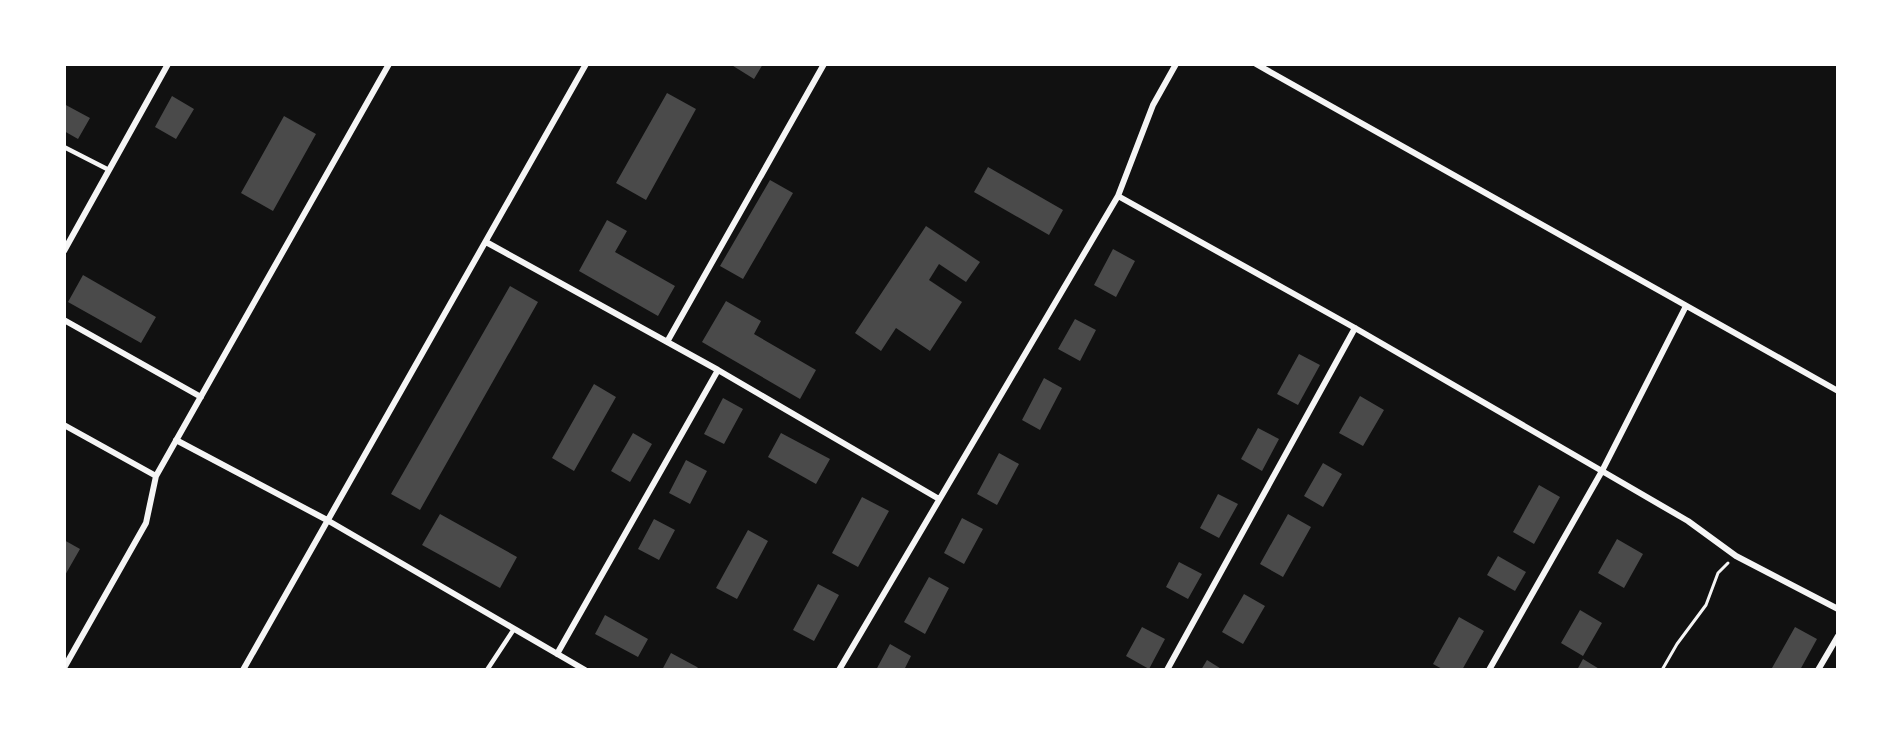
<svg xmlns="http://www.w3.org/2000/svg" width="1902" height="734" font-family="'Crimson Pro',serif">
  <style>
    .building { fill: #4a4a4a }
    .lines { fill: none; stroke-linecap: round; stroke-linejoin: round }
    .path { stroke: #f5f5f5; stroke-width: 3 }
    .service { stroke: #f5f5f5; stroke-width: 4.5 }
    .minor { stroke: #f5f5f5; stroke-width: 6 }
  </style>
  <rect width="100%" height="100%" fill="#111"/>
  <path class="building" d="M730,64h33l-9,15z
    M667,93l29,16 -50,91 -30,-17z
    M172,96l22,13 -18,30 -21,-12z
    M64,104l26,14 -12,21 -14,-8z
    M284,116l32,18 -43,77 -32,-18z
    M988,167l75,43 -14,25 -75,-43z
    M770,180l23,13 -50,86 -23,-13z
    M607,220l20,11 -12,21 60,34 -17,30 -79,-45z
    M926,226l54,36 -14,20 -27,-18 -10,16 33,22 -32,49 -34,-23 -15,23 -26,-18z
    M1113,249l22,12 -19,36 -22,-12z
    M83,275l73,42 -15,26 -73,-41z
    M510,286l28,16 -118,208 -29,-16z
    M726,301l35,20 -7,13 62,36 -16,29 -98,-57z
    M1075,319l21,11 -16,31 -22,-12z
    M1299,354l21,11 -22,40 -21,-11z
    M1044,378l18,10 -22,42 -18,-10z
    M594,384l22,13 -42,74 -22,-13z
    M1360,396l24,14 -21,36 -24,-13z
    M723,398l20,11 -19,35 -20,-10z
    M1258,428l21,11 -17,32 -21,-12z
    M633,433l19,11 -22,38 -19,-11z
    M781,433l49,26 -14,25 -48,-27z
    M999,453l20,11 -22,41 -20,-11z
    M686,460l21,11 -17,33 -21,-11z
    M1323,463l19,11 -19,33 -19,-11z
    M1539,485l21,12 -26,47 -21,-12z
    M1218,494l20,10 -19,34 -19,-10z
    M862,497l27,14 -31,56 -26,-14z
    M440,514l77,43 -17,31 -78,-43z
    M1288,514l23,13 -28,50 -23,-13z
    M962,518l21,11 -19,35 -20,-11z
    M654,519l21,11 -16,30 -21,-11z
    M748,530l20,11 -31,58 -21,-11z
    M1617,539l26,15 -19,34 -26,-15z
    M64,540l16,9 -16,28z
    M1498,556l28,16 -11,19 -28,-16z
    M1179,562l23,12 -14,25 -22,-12z
    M929,577l20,11 -24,46 -21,-12z
    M818,584l21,11 -25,46 -21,-11z
    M1244,594l21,12 -22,38 -21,-12z
    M1580,610l22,13 -19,33 -22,-13z
    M605,615l43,24 -10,18 -43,-23z
    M1459,617l25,14 -22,39h-18l-11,-6z
    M1142,627l23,12 -16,30 -23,-13z
    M1795,627l22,12 -17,31h-24l-4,-2z
    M890,644l21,12 -7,14h-28z
    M671,653l26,14 3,3h-38z
    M1583,659l18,11h-24z
    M1207,660l16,10h-22z"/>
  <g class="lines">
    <path class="path" d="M1662,670l15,-26 29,-39 12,-32 10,-10"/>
    <path class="service" d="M64,147l45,23
      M487,670l27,-41"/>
    <path class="minor" d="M1256,64l582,327
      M1118,196l237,132 247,143 86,50 48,35 102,53
      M486,242l232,128 221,129
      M64,251l104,-187
      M64,320l137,77
      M667,342l157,-278
      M64,425l92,51
      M176,440l151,80 258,150
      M557,654l161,-284
      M64,668l82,-145 10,-47 233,-412
      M243,670l343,-606
      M839,670l279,-474 35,-91 23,-41
      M1167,670l188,-342
      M1489,670l113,-199 84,-165
      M1818,670l20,-34"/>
  </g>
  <rect width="1902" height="734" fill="none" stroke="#ffffff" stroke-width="132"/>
</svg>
